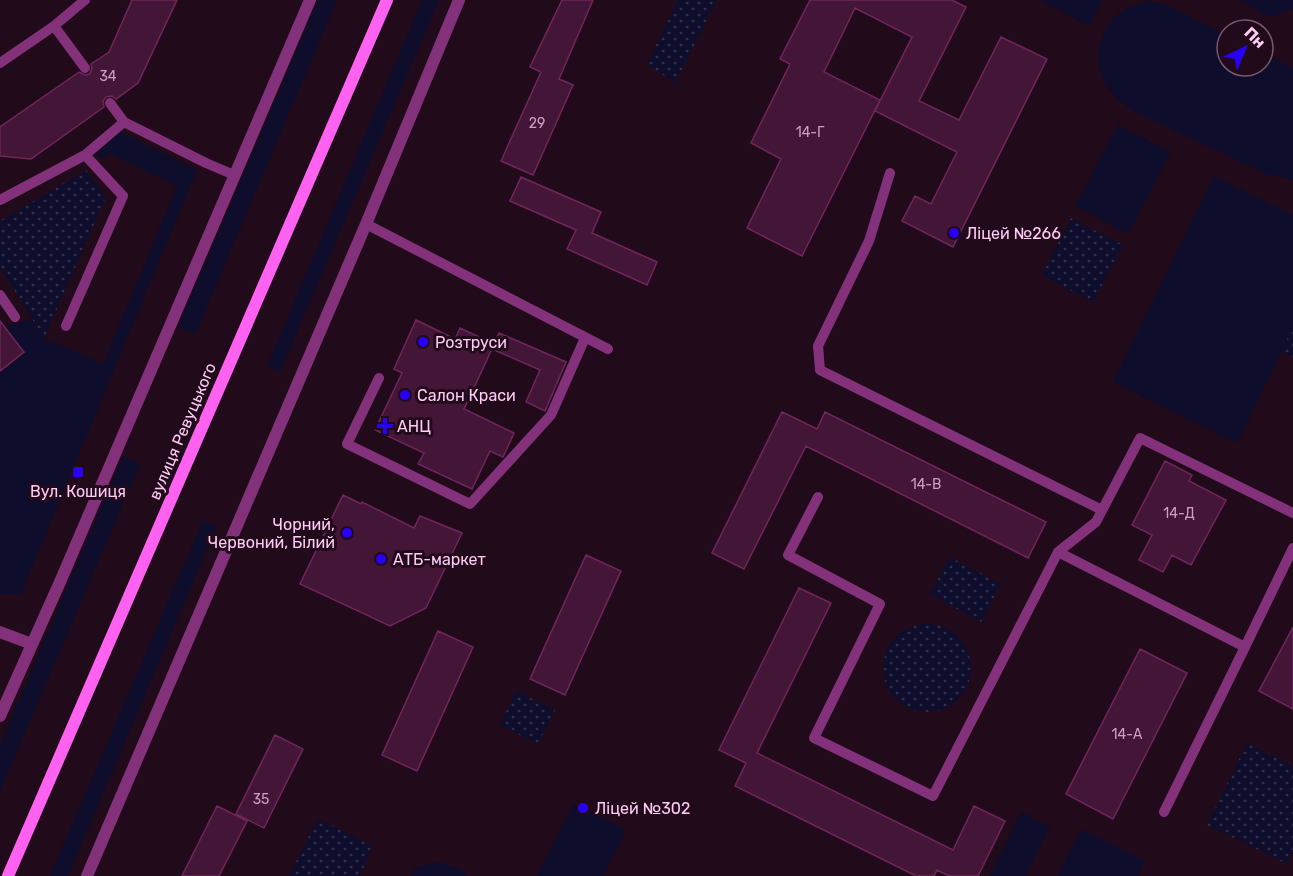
<svg xmlns="http://www.w3.org/2000/svg" width="1293" height="876" font-family="Rubik,sans-serif">
  <style>
    .grass { fill: #0e0d2b }
    .park { fill: url(#park-dots) }
    .building { fill: #431537; stroke: #72255d; stroke-width: 1.5 }
    .lines { fill: none; stroke-linecap: round; stroke-linejoin: round }
    .lane { stroke: #84317c; stroke-width: 10 }
    .street { stroke: #84317c; stroke-width: 12 }
    .secondary { stroke: #ff61f1; stroke-width: 12 }
    .poi-dot { fill: #2800f5; stroke: #210b1b; stroke-width: 2 }
    .labels { text-anchor: middle; stroke-width: 6; stroke-linejoin: round; paint-order: stroke }
    .number-label { font-size: 14px; fill: #d09dc6 }
    .poi-label { font-size: 16px; fill: #ffcaf6; stroke: #210b1b; text-anchor: start }
    .street-label { font-size: 16px; fill: #ffcaf6; stroke: #210b1b }
  </style>
  <defs>
    <pattern id="park-dots" width="8" height="8" patternUnits="userSpaceOnUse" patternTransform="scale(1.5)"><rect width="8" height="8" fill="#0e0d2b"/><path d="M2 2h.1M6 6h.1" fill="none" stroke="#322f4a" stroke-width="1.8" stroke-linecap="round"/></pattern>
  </defs>
  <rect width="100%" height="100%" fill="#210b1b"/>
  <path class="grass" d="M318,0h19l-142,335 -17,-8z
    M422,0h17l-159,372 -13,-6z
    M1040,0h63l-14,26z
    M1239,0h54v9l-23,8z
    M1148,1l16,3 63,31v31h36v-13l30,15v112l-27,-6 -135,-64c-10,-9 -23,-18 -28,-31 -9,-21 -5,-36 6,-54 3,-4 5,-8 9,-11 9,-7 19,-10 30,-13z
    M1118,125l53,27 -43,82 -53,-28z
    M120,132l77,38 -176,424h-21v-231l4,5 20,-16 -19,-24 5,-3 22,-5 12,18 59,26 74,-178 -66,-32 -10,6 -5,-6z
    M1214,176l79,39v113l-56,115 -124,-61z
    M123,456l17,8 -140,327v-46z
    M203,520l14,6 -149,350h-18z
    M574,803l52,27 -23,46h-66z
    M1021,812l29,15 -24,49h-36z
    M1081,829l64,32 -7,15h-80z
    M437,862l22,6 7,8h-56l6,-8z"/>
  <path class="park" d="M678,0h39l-42,83 -28,-19z
    M86,170l20,27 -62,141 -44,-71v-46z
    M1071,218l52,27 -30,57 -51,-27z
    M1293,328v29l-12,-6z
    M950,557l51,27 -20,38 -51,-28z
    M883 668a44 44 0 1 1 88 0a44 44 0 1 1-88 0Z
    M516,691l39,19 -17,34 -38,-19z
    M1247,743l46,23v85l-6,13 -80,-39z
    M318,818l54,28 -12,30h-71z"/>
  <path class="building" d="M132,0h45l-39,83 -22,16 -4,-3 -6,1 -3,4 1,6 -73,52 -31,-3v-29l79,-55 6,3 5,-1 2,-6 -1,-4 18,-12z
    M562,0h31l-34,79 14,6 -40,90 -32,-14 40,-89 -11,-5z
    M810,0h142l14,7 -47,94 40,19 42,-83 46,22 -94,188 -51,-26 13,-25 16,8 26,-52 -82,-41 37,-74 -57,-29 -31,64 56,28 -78,156 -55,-28 34,-69 -30,-16 39,-79 -10,-5z
    M521,177l80,35 -9,21 65,29 -10,23 -80,-36 9,-19 -66,-29z
    M416,320l39,19 5,-11 34,16 5,-11 67,29 -21,49 -19,-9 14,-32 -48,-21 -28,60 50,24 -11,24 -13,-6 -18,38 -54,-25 6,-11 -49,-23 27,-57 -8,-4z
    M0,321l24,31 -24,19z
    M782,412l35,17 8,-17 221,110 -18,36 -222,-112 -62,123 -32,-16z
    M1165,461l27,14 -3,6 37,19 -35,65 -19,-10 -9,17 -24,-12 13,-25 -20,-10z
    M343,495l18,9 1,-2 52,26 6,-12 42,17 -36,75 -36,18 -90,-42z
    M586,555l35,16 -56,124 -35,-16z
    M799,588l32,15 -74,150 196,97 21,-44 31,15 -27,55h-29l-12,-6 -3,6h-18l-181,-90 11,-23 -27,-13z
    M1293,627v82l-34,-18z
    M438,631l35,16 -56,124 -35,-16z
    M1140,649l47,24 -74,146 -47,-25z
    M275,735l28,14 -39,79 -28,-14z
    M217,806l30,15 -28,55h-37z"/>
  <g class="lines">
    <path class="lane" d="M54,26l31,-26
      M0,63l54,-37 31,42
      M110,103l14,19
      M890,173l-21,68 -51,105 2,24 282,140
      M0,200l85,-45 39,-33 82,41 28,12
      M366,224l242,125
      M0,295l15,22
      M66,326l57,-130 -38,-41
      M379,378l-32,66 123,60 81,-89 34,-77
      M818,497l-30,58 92,49 -66,134 119,58 125,-244 38,-30 44,-84 153,75
      M1058,552l187,95 48,-99
      M1164,812l81,-165"/>
    <path class="street" d="M0,632l32,12
      M0,716l60,-134 250,-582
      M87,876l279,-652 93,-224"/>
    <path class="secondary" d="M8,876l379,-876"/>
  </g>
  <g class="poi-dot">
    <circle cx="954" cy="233" r="6"/>
    <circle cx="423" cy="342" r="6"/>
    <circle cx="405" cy="395" r="6"/>
    <path d="M382 417h6v6h6v6h-6v6h-6v-6h-6v-6h6z"/>
    <rect x="72" y="466" width="12" height="12" rx="3"/>
    <circle cx="347" cy="533" r="6"/>
    <circle cx="381" cy="559" r="6"/>
    <circle cx="583" cy="808" r="6"/>
  </g>
  <g class="labels">
    <g class="number-label">
      <text x="108" y="81">34</text>
      <text x="537" y="128">29</text>
      <text x="810" y="137">14-Г</text>
      <text x="926" y="489">14-В</text>
      <text x="1179" y="518">14-Д</text>
      <text x="1127" y="739">14-А</text>
      <text x="261" y="804">35</text>
    </g>
    <g class="poi-label">
      <text x="966" y="239">Ліцей №266</text>
      <text x="435" y="348">Розтруси</text>
      <text x="417" y="401">Салон Краси</text>
      <text x="397" y="432">АНЦ</text>
      <text x="78" y="497" text-anchor="middle">Вул. Кошиця</text>
      <text x="335" y="530" text-anchor="end">Чорний,<tspan x="335" dy="18">Червоний, Білий</tspan></text>
      <text x="393" y="565">АТБ-маркет</text>
      <text x="595" y="814">Ліцей №302</text>
    </g>
    <g class="street-label">
      <text transform="translate(182 431) rotate(-67)" y="6">вулиця Ревуцького</text>
    </g>
  </g>
  <g transform="translate(1245 48) rotate(44)"><circle r="28" fill="#210b1b" stroke="#7a5773" stroke-width="1.5"/>
  <path d="M0-4.5L10 22L0 15L-10 22Z" fill="#2800f5"/>
  <text y="-9" font-size="16" font-weight="bold" text-anchor="middle" fill="#ffcaf6">Пн</text>
  </g>
</svg>
